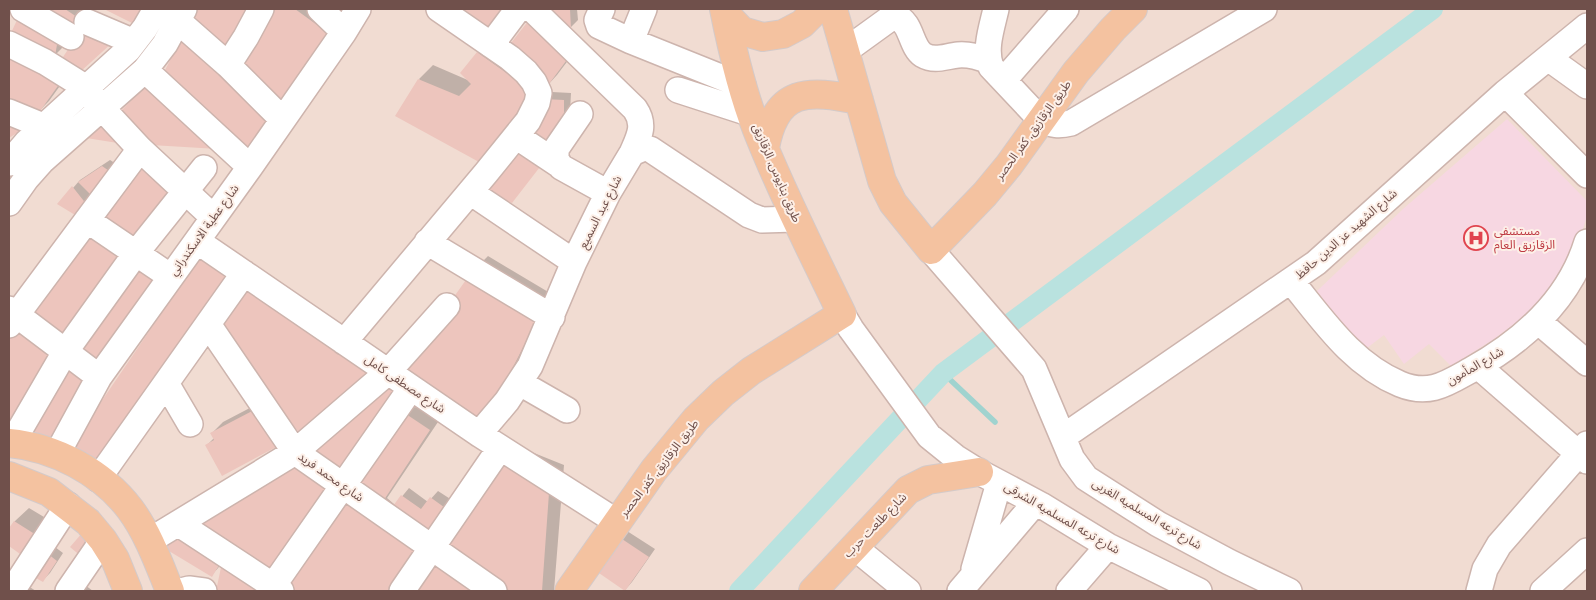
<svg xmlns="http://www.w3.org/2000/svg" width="1596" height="600" font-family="'Nunito Sans','Noto Sans Arabic',sans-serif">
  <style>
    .residential { fill: #f1dcd2 }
    .medical { fill: #f7d7e2 }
    .shadow { fill: #0003 }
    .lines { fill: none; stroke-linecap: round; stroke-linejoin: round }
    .stream { stroke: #a0d3cf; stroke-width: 5.5 }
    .canal { stroke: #b9e2df; stroke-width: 20 }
    .building { fill: #edc5bd }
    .minor-casing { stroke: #cdb4ad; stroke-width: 28 }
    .major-casing { stroke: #d4cac9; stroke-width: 30 }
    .minor { stroke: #fff; stroke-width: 25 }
    .major { stroke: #f4c2a0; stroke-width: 28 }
    .labels { text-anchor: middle; stroke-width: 4; stroke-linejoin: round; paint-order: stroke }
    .street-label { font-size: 12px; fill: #70504b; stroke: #fdf0e8 }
    .health-label { font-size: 12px; fill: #be3a42; stroke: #fdf0e8; text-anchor: start }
  </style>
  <rect width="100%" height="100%" fill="#faece3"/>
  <path class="residential" d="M9,9h1578v582h-1578z"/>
  <path class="medical" d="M1507,119l80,82v15l-14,44 -14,21 -41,40 -24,18 -43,27 -22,-22 -25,20 -20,-29 -21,16 -46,-60 86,-82z"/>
  <path class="shadow" d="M40,9h41l2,1 -2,12 -7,7z
    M269,9h59l16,12 -50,67z
    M547,9h30l1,11 -7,7z
    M65,31l-3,17 -7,7 -43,-21z
    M191,31l92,77 -118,-34 16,-32z
    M492,39l38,28 49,-21 -22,29 -78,86 -60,-82 14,-14 37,16 8,-28z
    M9,56l61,16 -21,29 -11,11 -29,-13z
    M552,92l19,1 -1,19 -37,21 12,-33z
    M152,149l-143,276v-97z
    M110,160l11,7 -34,42 -28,-5 21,-24z
    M214,245l190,124 70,-99 14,-14 67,40 -62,123 -84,-21 31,21 -53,79 8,7 14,-17 19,14 10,-11 17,11 -63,89h-175l7,-30 -12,14 95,-134 -107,-182z
    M269,398l19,36 -81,11 7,-7 -2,-5 11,-11z
    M509,443l55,22 -10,126h-149z
    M29,508l25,15 -27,35 -18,-14v-14l6,-9z
    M627,531l28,18 -23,33 -7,8 -27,-19z
    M51,544l12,9 -13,20 -7,7z
    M9,574l27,17h-27z
    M81,582l12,9h-20z"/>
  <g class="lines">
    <path class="stream" d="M943,373l52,49"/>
    <path class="canal" d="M739,591l204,-218 490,-364"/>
  </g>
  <path class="building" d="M38,9h27l12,8 -3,13z
    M104,9h35l4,1 -7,15z
    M197,9h54l-26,43 -33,-36z
    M267,9h28l36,26 -51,69 -39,-44z
    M460,9h43l-12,22z
    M545,9h25l1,20z
    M18,18l40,21 -3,17 -45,-21z
    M529,20l40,37 -23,31 -35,-45z
    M85,28l28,14 -34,31 -18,-13 18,-27z
    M180,41l94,78 -27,33 -84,-78z
    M477,52l56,40 -54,70 -84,-46 23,-37 41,17 12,-12 -11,-11z
    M9,58l21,5 30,20 -22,31 -29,-14z
    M147,84l71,65 -67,-4 -30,-34z
    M544,99l20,1v21l-14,21 -19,-9z
    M104,118l20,26 -44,-7z
    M9,121l16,7 -16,10z
    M515,148l28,15 -31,40 -26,-12z
    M140,158l38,33 -42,54 -45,-22z
    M102,166l13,9 -19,25 -18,-18z
    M72,186l15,19 -7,13 -23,-14z
    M87,220l45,39 -77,85 -31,-39z
    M199,258l40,23 163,101 -62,90 -33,-30 -99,-118 -112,141 -27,-16z
    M138,268l18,10 -105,165 -23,-8 45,-77z
    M473,270l69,40 -63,124 -77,-64z
    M10,323l43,33 -44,69v-100z
    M258,408l20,38 -56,30 -17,-31 9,-5 -4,-7z
    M397,408l33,22 -52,79 -34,-22z
    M295,452l33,35 -64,93 -72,-64z
    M494,456l56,23 -8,112h-32l-65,-46z
    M343,486l75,66 -28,39h-109z
    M401,495l20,14 9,-12 18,13 -21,30 -39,-27z
    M14,521l27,17 -14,21 -18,-13v-18z
    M176,529l47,29 51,33h-58l7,-33 -11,19 -48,-29z
    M83,532l13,8 -13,18 -13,-11z
    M619,537l30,20 -24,34 -29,-20z
    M43,550l14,11 -14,21 -16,-9z
    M435,561l42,30h-74z"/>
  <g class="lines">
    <defs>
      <path id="minor" d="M23,9l48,28
        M320,9l24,23
        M532,9l103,100c11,16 4,28 -3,44
        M602,9l-5,11 2,6 32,15 112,45
        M996,9c-4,18 -12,40 -5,58l50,53c11,5 18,6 30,3l193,-114
        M165,13l13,8 50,44 54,54
        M87,22l47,20
        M631,41l13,-32
        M9,44l36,18 40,25 16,20 39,42 73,68
        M491,45l27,-36
        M845,51l47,-34h4c16,5 14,29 27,38 12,7 23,1 35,0 11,-1 21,2 31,6
        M1548,58l39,28
        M228,65l18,-28 15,-28
        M145,70l105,97
        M1004,80l62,-71
        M678,90l74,24
        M1505,93l82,82
        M9,112l34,14
        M580,114l-24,35v10l5,8 47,26
        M516,136l42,28
        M9,163l18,-21 101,-92 17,-22 11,-19
        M470,192l104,70
        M9,203l17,-24 16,-18 103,-91 20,-26 19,-35
        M87,220l84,57
        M197,241l282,193 138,88
        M427,242l125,75
        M931,250l103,119 38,90 14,19 72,46 71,38 60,29
        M1291,281c32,39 61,83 109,103 29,12 46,0 71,-14 52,-29 98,-69 116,-128
        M9,309l90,68
        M842,314l9,15 78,107 26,21 24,15 62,33 67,41 91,45
        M1539,322l48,41
        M208,324l87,128 199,139
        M9,325l131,-176
        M344,342l142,-169 42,-52 9,-18 2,-10 -5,-11 -8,-10 -16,-14 -71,-49
        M1478,366l109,95
        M166,383l24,41
        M520,383l47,27
        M479,434l28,-33 23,-35 44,-104 34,-69 24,-40 12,-5 6,1 99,66 13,5 34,-1
        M1063,437l253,-174 189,-170 82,-67
        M12,443l53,-91 71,-99 68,-85
        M57,454l42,-77 151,-210 94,-135 14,-23
        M98,479l146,-206
        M179,524l102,67
        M149,541l146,-89 93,-80 59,-66
        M854,547l54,44
        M974,569l25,-86
        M273,586l138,-198
        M12,591l56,-86
        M68,591l35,-51
        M181,591l8,-2 15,2
        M402,591l98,-143
        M960,591l75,-88
        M1069,591l39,-45
        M1479,591l6,-22 14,-24 88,-101
        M1543,591l44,-40"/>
      <path id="major" d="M833,9l49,172 11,22 38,47 54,-56 24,-29 67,-93 37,-43 20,-20
        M725,13l17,18 21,6 20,-3 19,-10 15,-15
        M765,148c11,-61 43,-58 94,-48
        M9,443c45,4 93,29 121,66 18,24 29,55 40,82
        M9,476l40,16 39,30 15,18 12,19 13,32
        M569,591l85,-121 42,-51 27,-26 28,-22 91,-57c-29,-60 -60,-121 -85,-184 -15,-38 -25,-81 -33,-121
        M813,591l95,-101 20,-10 51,-8"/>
    </defs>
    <use href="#minor" class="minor-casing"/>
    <use href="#major" class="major-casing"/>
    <use href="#minor" class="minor"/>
    <use href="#major" class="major"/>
  </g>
  <defs>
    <symbol id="hospital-ring" viewBox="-11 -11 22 22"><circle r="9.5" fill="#fdf0e8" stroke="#e0444e" stroke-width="1.5"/><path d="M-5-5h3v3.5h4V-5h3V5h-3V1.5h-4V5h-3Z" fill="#e0444e"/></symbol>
  </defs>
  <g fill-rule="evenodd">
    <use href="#hospital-ring" x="1462" y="224" width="28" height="28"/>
  </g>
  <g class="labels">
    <g class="street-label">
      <text transform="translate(1033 130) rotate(-54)" y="4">طريق الزقازيق, كفر الحصر</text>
      <text transform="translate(777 173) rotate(67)" y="4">طريق بنايوس, الزقازيق</text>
      <text transform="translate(600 212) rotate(-63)" y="4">شارع عبد السميع</text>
      <text transform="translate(204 230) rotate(-54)" y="4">شارع عطية الاسكندراني</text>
      <text transform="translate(1346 234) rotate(-41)" y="4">شارع الشهيد عز الدين حافظ</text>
      <text transform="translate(1475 366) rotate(-30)" y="4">شارع المأمون</text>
      <text transform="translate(405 384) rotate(34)" y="4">شارع مصطفى كامل</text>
      <text transform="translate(659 468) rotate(-52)" y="4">طريق الزقازيق, كفر الحصر</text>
      <text transform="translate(331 477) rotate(35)" y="4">شارع محمد فريد</text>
      <text transform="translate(1147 514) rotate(31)" y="4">شارع ترعه المسلميه الغربى</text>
      <text transform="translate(1062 518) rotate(30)" y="4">شارع ترعه المسلميه الشرقى</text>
      <text transform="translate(875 525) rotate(-46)" y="4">شارع طلعت حرب</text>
    </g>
    <g class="health-label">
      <text x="1494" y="235">مستشفى<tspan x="1494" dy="14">الزقازيق العام</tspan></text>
    </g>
  </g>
  <rect width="1596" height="600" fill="none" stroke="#70504b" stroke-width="20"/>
</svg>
